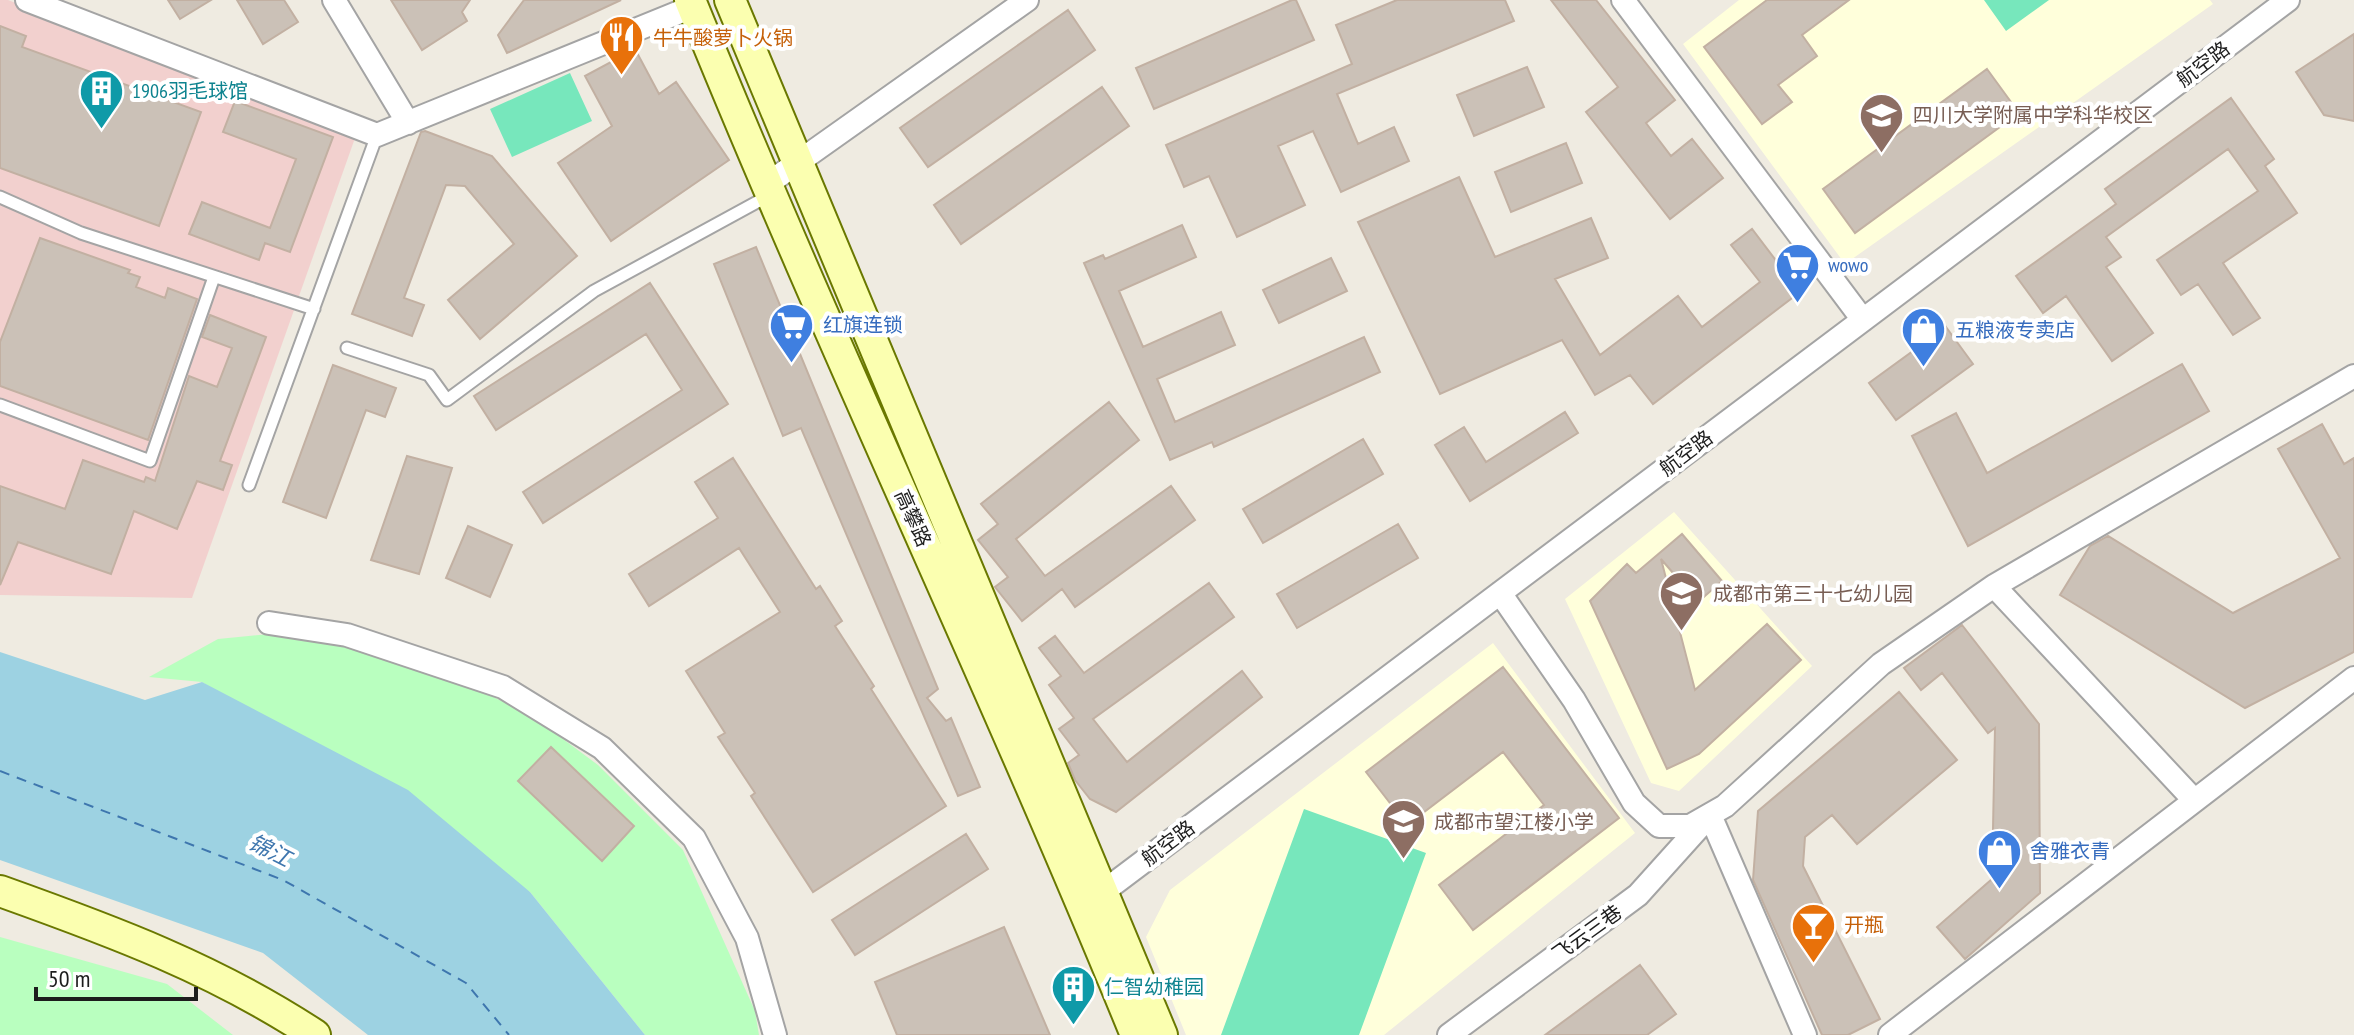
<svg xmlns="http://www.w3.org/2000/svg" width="2354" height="1035" font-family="'PT Sans Narrow','Noto Sans SC',sans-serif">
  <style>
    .commercial { fill: #f2d0ce }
    .education { fill: #ffffdb }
    .park { fill: #b9ffbf }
    .pitch { fill: #77e7bc }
    .water { fill: #9dd2e2 }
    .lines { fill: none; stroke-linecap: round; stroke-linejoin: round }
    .ferry { stroke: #3e76ae; stroke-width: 2; stroke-dasharray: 10 8; stroke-linecap: butt }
    .building { fill: #cbc1b7; stroke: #c2b0a2; stroke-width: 2 }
    .lane-casing { stroke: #a4a4a4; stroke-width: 15 }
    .street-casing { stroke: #a4a4a4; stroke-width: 26 }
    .secondary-casing { stroke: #6a7800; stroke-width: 34 }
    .lane { stroke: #fff; stroke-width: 11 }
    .street { stroke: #fff; stroke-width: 22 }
    .secondary { stroke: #fbffb0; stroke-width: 30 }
    .labels { text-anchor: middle; stroke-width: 8; stroke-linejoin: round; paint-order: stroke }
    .food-label { font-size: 20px; fill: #c56008; stroke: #fff; text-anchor: start }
    .street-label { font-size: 20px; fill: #1d1d1d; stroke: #fff }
    .culture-label { font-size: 20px; fill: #0d838f; stroke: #fff; text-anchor: start }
    .education-label { font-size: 20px; fill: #785e54; stroke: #fff; text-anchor: start }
    .shop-label { font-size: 20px; fill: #366cbe; stroke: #fff; text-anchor: start }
    .water-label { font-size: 22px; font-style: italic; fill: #3e76ae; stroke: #fff }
  </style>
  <rect width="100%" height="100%" fill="#efebe1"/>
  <path class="commercial" d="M0,0h8l347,138 -163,460 -192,-3z"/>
  <path class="education" d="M1739,0h471l3,4 -368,260 -162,-220z
    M1674,512l138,154 -133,125 -28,-8 -86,-184z
    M1493,643l142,190 -251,202h-198l-40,-98 24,-47z"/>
  <path class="park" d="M309,630l158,54 65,32 66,49 85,85 72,161 4,24h-114l-115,-143 -328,-210 -53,-5 69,-38z
    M0,937l167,47 66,51h-233z"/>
  <path class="pitch" d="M1984,0h65l-43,31z
    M570,73l22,48 -80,36 -22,-48z
    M1304,809l122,44 -67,182h-138z"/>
  <path class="water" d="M0,652l145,48 57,-18 206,108 122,102 115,143h-277l-105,-82 -263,-93z"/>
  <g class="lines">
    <path class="ferry" d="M0,771l283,109 183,103 43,52"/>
  </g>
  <path class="building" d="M168,0h43l-31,19z
    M237,0h47l14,22 -35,22z
    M391,0h79l-8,12 5,9 -45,29z
    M524,0h97l-114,53 -9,-18z
    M1292,0h4l18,40 -160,69 -18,-41z
    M1397,0h108l9,21 -177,73 21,50 36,-17 15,34 -68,31 -28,-61 -35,15 27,59 -68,32 -28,-61 -25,11 -18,-42 186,-81 -16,-39z
    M1551,0h45l79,100 -29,23 25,33 21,-17 31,39 -53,41 -84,-107 32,-25z
    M1767,0h82l-47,35 15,21 -39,29 14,17 -30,22 -58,-77z
    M1068,10l27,40 -167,117 -28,-39z
    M0,26l26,10 -4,11 179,65 -42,114 -159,-58z
    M2354,34v87l-30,-6 -28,-43z
    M635,49l24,45 17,-12 53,78 -118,81 -53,-78 54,-37 -27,-50z
    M1527,67l17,40 -70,29 -17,-41z
    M1987,69l32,44 -164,120 -32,-44z
    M1102,87l27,39 -168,118 -27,-39z
    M2231,98l43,61 -9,7 32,47 -74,50 37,55 -27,17 -35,-51 -17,11 -24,-35 101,-69 -30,-42 -122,88 15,20 -15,10 47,66 -41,28 -46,-65 -23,17 -27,-37 100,-72 -11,-15z
    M235,101l98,36 -43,115 -25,-9 -6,17 -70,-26 13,-32 68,26 26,-69 -73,-27z
    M425,131l67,25 85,100 -97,83 -32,-39 66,-56 -49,-58 -19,-1 -42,113 20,7 -12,31 -60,-22 69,-182z
    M1566,143l16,40 -71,29 -16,-40z
    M1459,177l36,80 96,-39 17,40 -53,21 45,76 78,-59 24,31 58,-45 -29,-37 21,-16 48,63 -147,112 -23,-29 -35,20 -33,-55 -122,54 -82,-172z
    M1182,225l14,32 -77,34 24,56 78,-35 14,33 -78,34 18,43 189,-85 16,35 -166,75 -2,-5 -42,18 -86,-197 19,-8 2,4z
    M40,238l90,32 -2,3 12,4 -4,10 29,11 3,-10 29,11 -49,141 -148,-54v-44z
    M756,247l182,442 -11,9 19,23 5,-3 29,69 -22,9 -157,-368 -18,8 -69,-172z
    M1331,258l16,33 -68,32 -16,-33z
    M650,283l78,121 -185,119 -20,-31 159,-102 -36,-56 -150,96 -22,-34z
    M210,315l56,22 -46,124 12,4 -9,25 -26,-9 -20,48 -43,-18 -23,63 -93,-32 -18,43v-99l65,23 18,-49 61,22 2,-5 9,4 34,-105 28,11 15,-39 -30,-11z
    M1946,327l27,37 -77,56 -27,-37z
    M2182,364l27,47 -241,135 -56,-110 44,-23 31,60z
    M333,365l63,23 -11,29 -19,-7 -40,108 -43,-16z
    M1109,402l30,38 -123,99 29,37 126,-90 24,34 -120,87 -13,-18 -40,32 -27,-34 13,-10 -30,-37 20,-16 -17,-20z
    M1565,412l13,21 -108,68 -35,-56 29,-18 22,35z
    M2322,424l22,40 10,-6v194l-109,56 -185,-113 30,-49 18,-10 125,77 107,-55 -62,-109z
    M1363,439l20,35 -120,69 -20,-34z
    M407,456l45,12 -33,106 -48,-14z
    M733,458l83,131 4,-3 22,35 -7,5 39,60 -3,3 75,117 -133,86 -62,-96 4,-3 -37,-56 7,-4 -39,-62 94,-59 -41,-64 -90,58 -20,-32 89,-56 -23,-36z
    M1398,524l20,34 -121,70 -20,-34z
    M468,526l44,19 -22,52 -44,-19z
    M1682,534l40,47 -24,21 -37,-43 34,131 72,-66 34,36 -102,94 -32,15 -77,-168 37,-37 9,9z
    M1209,583l25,34 -141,102 34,43 115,-91 20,26 -146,115 -26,-13 -15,-19 -7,-17 11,-8 -20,-26 15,-11 -25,-33 12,-9 -22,-28 16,-12 29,37z
    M1962,625l77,99 1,169 -75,66 -28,-32 55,-48 3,-151 -7,5 -46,-60 -21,17 -17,-22z
    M1503,667l116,151 -146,112 -34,-45 105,-80 -41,-53 -96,73 -41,-53z
    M1899,692l58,68 -100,84 -25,-29 -27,22 -2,29 77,153 -32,16h-26l-69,-155 5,-69z
    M551,747l83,79 -32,35 -84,-80z
    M966,834l22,35 -133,86 -23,-35z
    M1004,927l46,108h-153l-22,-53z
    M1640,965l36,49 -29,21h-102z"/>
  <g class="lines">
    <defs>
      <path id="lane" d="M0,197l81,36 233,76
        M347,348l82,27 18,25 147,-109 176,-96
        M0,405l150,56 64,-184
        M249,485l128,-350"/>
      <path id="street" d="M27,0l350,135 315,-128
        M334,0l74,123
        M1623,0l240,320
        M766,185l261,-185
        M1994,586l200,214
        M1500,593l74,107 60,103 25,23h31l35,-20 156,-142 113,-78 360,-210
        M269,623l78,12 156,52 99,61 92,90 53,100 28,97
        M1091,901l1197,-901
        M1449,1035l189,-140 72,-80 95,220
        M1890,1035l464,-357"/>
      <path id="secondary" d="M690,0c141,348 304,687 446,1035
        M730,0l432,1035
        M0,891c112,40 215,78 315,144"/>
    </defs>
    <use href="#lane" class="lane-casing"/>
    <use href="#street" class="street-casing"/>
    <use href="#secondary" class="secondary-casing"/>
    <use href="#lane" class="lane"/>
    <use href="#street" class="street"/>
    <use href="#secondary" class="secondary"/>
  </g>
  <defs>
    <symbol id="restaurant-pin" viewBox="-11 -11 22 30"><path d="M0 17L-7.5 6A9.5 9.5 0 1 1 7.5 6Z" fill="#e8710a" stroke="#fff"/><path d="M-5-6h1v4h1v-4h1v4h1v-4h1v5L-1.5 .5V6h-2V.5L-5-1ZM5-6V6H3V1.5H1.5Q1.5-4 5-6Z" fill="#fff"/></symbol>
    <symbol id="building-pin" viewBox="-11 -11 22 30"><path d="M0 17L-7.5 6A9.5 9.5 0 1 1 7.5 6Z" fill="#0f9aa8" stroke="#fff"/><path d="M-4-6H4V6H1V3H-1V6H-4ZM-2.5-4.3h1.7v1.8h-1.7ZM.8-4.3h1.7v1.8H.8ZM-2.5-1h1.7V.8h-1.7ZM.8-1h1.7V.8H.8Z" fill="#fff"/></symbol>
    <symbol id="school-pin" viewBox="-11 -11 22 30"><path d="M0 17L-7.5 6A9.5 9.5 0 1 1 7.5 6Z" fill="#8d6e63" stroke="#fff"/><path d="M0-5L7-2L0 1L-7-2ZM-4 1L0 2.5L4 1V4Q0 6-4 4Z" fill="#fff"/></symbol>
    <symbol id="supermarket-pin" viewBox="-11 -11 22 30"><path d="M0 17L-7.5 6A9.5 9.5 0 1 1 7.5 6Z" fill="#3f7fe0" stroke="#fff"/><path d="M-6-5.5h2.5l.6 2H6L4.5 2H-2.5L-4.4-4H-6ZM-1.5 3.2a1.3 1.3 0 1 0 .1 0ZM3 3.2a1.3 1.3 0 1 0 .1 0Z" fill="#fff"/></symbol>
    <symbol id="shop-pin" viewBox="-11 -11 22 30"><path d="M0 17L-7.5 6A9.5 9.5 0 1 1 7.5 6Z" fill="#3f7fe0" stroke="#fff"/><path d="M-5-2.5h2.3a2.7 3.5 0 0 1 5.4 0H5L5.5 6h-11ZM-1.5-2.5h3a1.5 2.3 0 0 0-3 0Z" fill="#fff"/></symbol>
    <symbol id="bar-pin" viewBox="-11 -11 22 30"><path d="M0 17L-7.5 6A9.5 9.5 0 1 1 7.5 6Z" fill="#e8710a" stroke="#fff"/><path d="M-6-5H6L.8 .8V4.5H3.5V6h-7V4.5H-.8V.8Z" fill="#fff"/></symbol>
  </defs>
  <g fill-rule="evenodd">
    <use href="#restaurant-pin" x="596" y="12" width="51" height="69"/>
    <use href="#building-pin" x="76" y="66" width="51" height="69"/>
    <use href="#school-pin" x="1856" y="90" width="51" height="69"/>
    <use href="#supermarket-pin" x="1772" y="240" width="51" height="69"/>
    <use href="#supermarket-pin" x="766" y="300" width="51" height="69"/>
    <use href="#shop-pin" x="1898" y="304" width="51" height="69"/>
    <use href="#school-pin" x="1656" y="568" width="51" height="69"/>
    <use href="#school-pin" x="1378" y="796" width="51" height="69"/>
    <use href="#shop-pin" x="1974" y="826" width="51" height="69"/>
    <use href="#bar-pin" x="1788" y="900" width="51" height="69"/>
    <use href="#building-pin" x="1048" y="962" width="51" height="69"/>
  </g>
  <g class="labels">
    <g class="food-label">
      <text x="653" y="45">牛牛酸萝卜火锅</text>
      <text x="1844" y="932">开瓶</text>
    </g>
    <g class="street-label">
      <text transform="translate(2203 64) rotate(-37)" y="7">航空路</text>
      <text transform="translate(1686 453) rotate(-37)" y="7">航空路</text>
      <text transform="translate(913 518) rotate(66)" y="7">高攀路</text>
      <text transform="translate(1168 843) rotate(-37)" y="7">航空路</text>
      <text transform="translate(1587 933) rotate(-36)" y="7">飞云三巷</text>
    </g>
    <g class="culture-label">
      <text x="132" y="98">1906羽毛球馆</text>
      <text x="1104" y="994">仁智幼稚园</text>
    </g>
    <g class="education-label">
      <text x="1913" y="122">四川大学附属中学科华校区</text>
      <text x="1713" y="601">成都市第三十七幼儿园</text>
      <text x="1434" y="829">成都市望江楼小学</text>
    </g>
    <g class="shop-label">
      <text x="1828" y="272">wowo</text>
      <text x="823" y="332">红旗连锁</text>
      <text x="1955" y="337">五粮液专卖店</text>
      <text x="2030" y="858">舍雅衣青</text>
    </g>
    <g class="water-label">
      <text transform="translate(270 850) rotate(27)" y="8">锦江</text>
    </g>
  </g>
  <path d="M36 987v12h160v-12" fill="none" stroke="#1d1d1d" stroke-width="4"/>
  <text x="48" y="987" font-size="24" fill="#1d1d1d" stroke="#ffffff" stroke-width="6" paint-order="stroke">50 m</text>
</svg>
